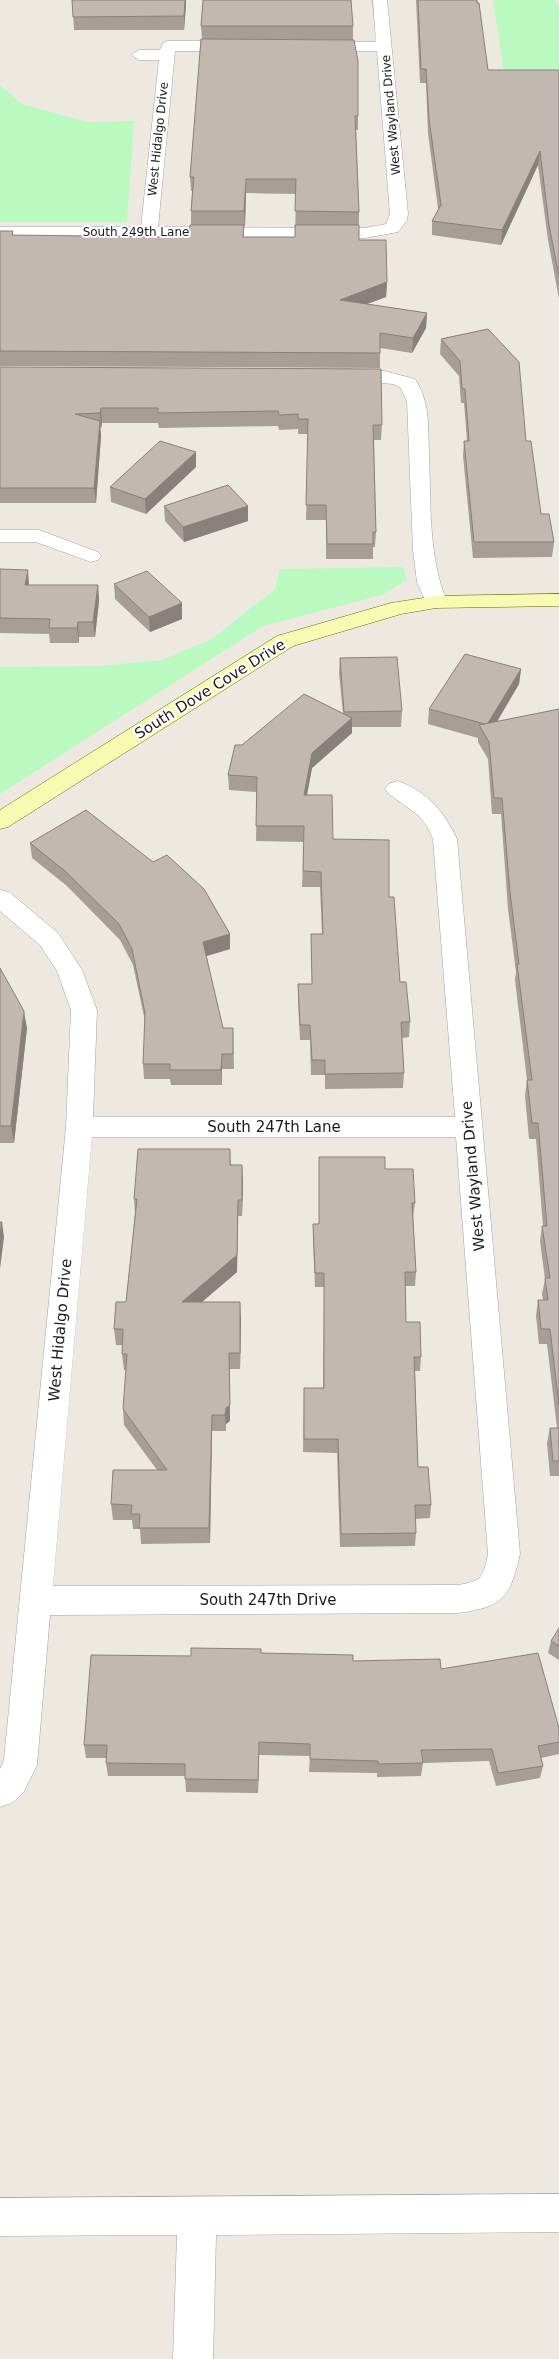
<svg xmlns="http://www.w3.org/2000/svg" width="559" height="2359" font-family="'DejaVu Sans',sans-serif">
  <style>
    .park { fill: #bafac0 }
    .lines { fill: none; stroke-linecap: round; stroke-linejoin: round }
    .street-casing { stroke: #a2a2a2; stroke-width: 1 }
    .secondary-casing { stroke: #657202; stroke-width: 1 }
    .street { fill: #fff; fill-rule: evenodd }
    .secondary { fill: #f6fbb1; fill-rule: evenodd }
    .wall { fill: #a79e97; fill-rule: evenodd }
    .shaded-wall { fill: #88817b }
    .building { fill: #c2b8b0; stroke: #88817b }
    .labels { text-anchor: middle; stroke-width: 4; stroke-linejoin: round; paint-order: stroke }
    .far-street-label { font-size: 12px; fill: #1b1b1b; stroke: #fff }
    .street-label { font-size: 15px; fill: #1b1b1b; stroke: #fff }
  </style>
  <rect width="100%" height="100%" fill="#ede9e0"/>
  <path class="park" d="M493,0h60l6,5v76l-54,-2z
    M0,85l22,19 66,18 46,-1 -7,101h-127z
    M403,567l4,13 -25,15 -119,31 -263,168v-127l100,-1 62,-6 50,-21 63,-50 5,-20z"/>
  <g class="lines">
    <defs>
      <path id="street" d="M373,0h14l21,214 -1,6 -9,12 -33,6 -365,-1v-10h141l18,-167h-20l-8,-5 8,-5h21l3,-7 5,-2h68l8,5 -8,5h-61l-17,176 207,1 21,-4 4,-10 -13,-163h-58l-8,-5 8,-5 57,1z
        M344,369l40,2 31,8c15,22 13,48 14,74 2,50 -1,103 18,149l-3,5 -8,1 -8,-1 -11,-25 -4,-32 -6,-149 -7,-14 -7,-3 -56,-5 -2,-4 2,-4z
        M0,530h39l59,22 3,4 -3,4 -7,2 -55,-20h-36z
        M397,781c28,8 49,33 60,58l63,715c-10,44 -17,53 -62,59l-408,2 -13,150 -14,28 -11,10 -12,4v-38l4,-9 62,-633 5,-117 -14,-39 -17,-26 -40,-34v-21l9,2 49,41 24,37 15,40 -4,107h362l-22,-278 -6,-13 -9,-11 -29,-21 -4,-5 4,-5zM92,1137h364l32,417c-5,23 -5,27 -30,31l-405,1z
        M559,2194v38l-343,3 -3,124h-40l4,-124 -177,1v-38z"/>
      <path id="secondary" d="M559,594v12l-123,2 -35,6 -108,32 -285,181 -8,2v-19l277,-174 114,-33 45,-7z"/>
    </defs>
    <use href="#street" class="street-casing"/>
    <use href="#secondary" class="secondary-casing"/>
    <use href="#street" class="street"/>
    <use href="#secondary" class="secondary"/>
  </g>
  <path class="wall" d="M72,0l114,5 -2,25h-110z
    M416,0h61l11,70h71v229l-11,-59 -10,-75 -37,80 -69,-10v-14l6,-12 -10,-76 -2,-50h-6z
    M201,26h152v14l-151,-1z
    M201,39l157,77v14h-2l3,82v28l28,42 -1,15 -19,7 60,9 -1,15 -14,25 -32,-5v20l-380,-2v-135h13v4l149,2 27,-1 2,-11v-14l1,-20h-1l-1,-14zM246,193l50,1 -1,43h-51v-11h1z
    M488,329l38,112 15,73 13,28 -2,15 -79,1 -10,-102 1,-15h3l-3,-38h-3l-2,-27 -19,-22 1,-15z
    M0,367l382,58 -1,15h-7l2,92 -1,15h-2v12h-47v-39h-20l2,-86h-10v-5l-19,1 -1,-4 -119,2 -1,-5h-56l-1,5h-1l1,8 -5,67h-96z
    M196,467l-50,47 -35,-12 -1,-15z
    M164,506h84v15l-64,21 -19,-21z
    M0,569l29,16h69l1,16 -4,36h-16v6h-29l-1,-9 -49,-1z
    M114,584l68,19v16l-32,13 -35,-33z
    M340,658l62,53 -1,16h-49v6l-40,35 -5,27 26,44 56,58 11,85 10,40 -1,15 -7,1 2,35 -1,15 -78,1v-14h-14l-1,-35h-10l-2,-40v-16h14l-1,-50h11l-2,-47h-18l2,-45 -48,-1 1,-49 -28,-2 -1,-15 14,-30 101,-32 -4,-40z
    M521,669l-2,15 -22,38 62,-13v767h-9l-3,-33 3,-15h7l-10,-84h-8l-3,-28 2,-16h5l-1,-6 3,-15 -5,-38 2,-15h1l-7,-87h-7l-4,-43 2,-16 -12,-100 1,-8 -8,-63 -7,-95h-9l-4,-55 -10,-17v-4l-50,-14 1,-15z
    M30,843l200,91v15l-24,7 17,72h10l1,41h-12v16h-51l-1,-6h-26l-1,-15 2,-43 -12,-56 -13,-25 -53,-54 -35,-28z
    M0,968l27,60 -13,115h-14z
    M230,1149l1,16 12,17 -1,34h-4l-1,56 -35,30 39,16 -1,51h-11l1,52 -4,3v7h-14l-2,112 -69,1 -1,-15h-7l-1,-9h-19l-2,-16 46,-34 -33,-45 -1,-16 3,-39h-2l-2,-16v-9h-6l-2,-16 12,-27 9,-88 -1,-15z
    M319,1157l66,12 30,34 -2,14 3,55 -1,14h-10l1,36 15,35 -1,14h-5l3,96 13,38 -1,13 -15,1 1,14 -1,13 -75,1 -3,-94 -34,-1 1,-64h19l1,-101h-9l-2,-48v-15h6z
    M559,1628v32l-11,-7 3,-12z
    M261,1653l180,16 118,59v26l-18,4 2,8 -3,12 -44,8 -7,-25 -66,2 -2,13 -44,1v-4l-68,-1 1,-16 -51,-1 -1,38 -72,-1 -1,-16h-77l-2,-13v-5h-20l-2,-13 107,-89z"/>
  <path class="shaded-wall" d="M185,0h1v5l-2,25v-14z
    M540,151l-2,14 -37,80 1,-15z
    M246,179v14l-1,33 -1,-15z
    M387,282l-1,15 -46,17v-14z
    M427,313l-1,15 -14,25 1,-15z
    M101,408l1,15 -1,5 -1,-15z
    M100,421l1,15 -5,67 -2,-15z
    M196,452v15l-50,47 -1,-15z
    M248,506v15l-64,21 -1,-15z
    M28,570l1,15h-4z
    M98,585l1,16 -4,36 -2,-15z
    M182,603v16l-32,13 -1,-15z
    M78,622l1,15v6l-2,-15z
    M521,669l-2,15 -32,54v-13z
    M352,718v15l-40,35 -8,42v-15l8,-42z
    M230,934v15l-27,8v-15z
    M24,1011l3,17 -13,115 -3,-17z
    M222,1054v31l-1,-15z
    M242,1165l1,17 -1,34z
    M238,1200l-1,72 -54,46 -1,-16z
    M2,1222l2,15 -4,32v-34z
    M240,1302l1,16 -1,51z
    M229,1353l1,68 -4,3v7l-1,-16z
    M212,1415v16l-2,112 -1,-15z
    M259,1742v13l-1,38v-13z"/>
  <path class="building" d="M72,0h113l-1,16 -111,1z
    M203,0h148l2,26h-152z
    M418,0h59v3h2l9,67h71v206l-10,-51 -9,-74 -38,79 -70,-9 9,-16 -12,-86 -3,-50h-5z
    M201,39l153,1 4,21v55h-3l4,96 -64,-1 1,-32h-50l-2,32h-53l3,-34h-4z
    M190,225h54l-1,12h52v-12h64v15h27l1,42 -47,18 87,13 -14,25 -33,-5v20l-380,-2v-120h13l-1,4 150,2 1,-2 26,1z
    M488,329l31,33 7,79h5l10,73h8l5,28h-80l-10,-101h5l-4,-52 -3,-1 -2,-27 -19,-22z
    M0,367l381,2 1,56h-9l3,107h-3v12h-46l-1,-39h-20l2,-86h-10v-5l-19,1 -1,-4 -120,2v-5h-57l-1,5 -25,1 25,7 -6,67h-94z
    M160,441l36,11 -51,47 -35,-12z
    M228,485l20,21 -65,21 -19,-21z
    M0,569l28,1 -3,15h73l-5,37h-15l-1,6h-28l1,-9 -50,-1z
    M147,571l35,32 -33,14 -35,-33z
    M465,654l56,15 -33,54 -3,1 -56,-15z
    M397,657l5,54 -58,1 -4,-54z
    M304,694l48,24 -40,35 -8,42h28l1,44 56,1v57h5l6,85h6l4,40h-9l3,51 -79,1v-14h-13l-2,-35h-10l-2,-41h14l-1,-50h12l-2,-62 -18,-1 1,-45h-48l1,-49 -29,-2 7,-30h7z
    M559,709v696l-9,-76h-9l-3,-29h10l-3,-22h5l-8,-52h5l-9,-103h-6l-5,-43h5l-15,-116h2l-9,-72 -8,-94h-8l-5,-56 -10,-17z
    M86,810l67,52 14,-7 37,34 26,45 -27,8 20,86h10v26h-11l-1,16h-51v-6h-27l2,-51 -13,-64 -13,-25 -54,-53 -35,-28z
    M0,968l24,43 -13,115h-11z
    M138,1149h92v16h12v35h-4l-1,55 -55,47h58v51h-11l1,52 -4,3 -1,7h-13l-3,113h-70l1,-14h-9l1,-9 -21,-1 2,-34h54l-44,-61 4,-55h-5l1,-25h-9l2,-27h10l11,-103h-3z
    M319,1157h66v12h28l2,34h-3l4,69h-11l1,50h14l1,35h-7l4,110h10l3,38h-16l1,28 -75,1 -3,-95h-34v-51h20v-115h-9l-2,-49h6z
    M0,1222h2l-2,13z
    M550,1428h9v33h-6z
    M559,1628v18l-8,-5z
    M191,1648l70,1v4l92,2v6l87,-2 1,10 97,-16 21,75v14l-21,4 5,20 -45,7 -6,-24 -71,1 2,13 -45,1v-3l-68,-2v-15l-51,-2 -1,38 -73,-1v-15l-79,-1 1,-18h-23l7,-90 100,1z"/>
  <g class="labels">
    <g class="far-street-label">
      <text transform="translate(391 115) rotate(-95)" y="4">West Wayland Drive</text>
      <text transform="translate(158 139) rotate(-84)" y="4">West Hidalgo Drive</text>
      <text x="136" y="236">South 249th Lane</text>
    </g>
    <g class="street-label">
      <text transform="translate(210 689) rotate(-32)" y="5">South Dove Cove Drive</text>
      <text x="274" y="1132">South 247th Lane</text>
      <text transform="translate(473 1176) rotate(-95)" y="5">West Wayland Drive</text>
      <text transform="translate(60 1330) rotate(-85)" y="5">West Hidalgo Drive</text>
      <text x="268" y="1605">South 247th Drive</text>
    </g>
  </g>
</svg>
